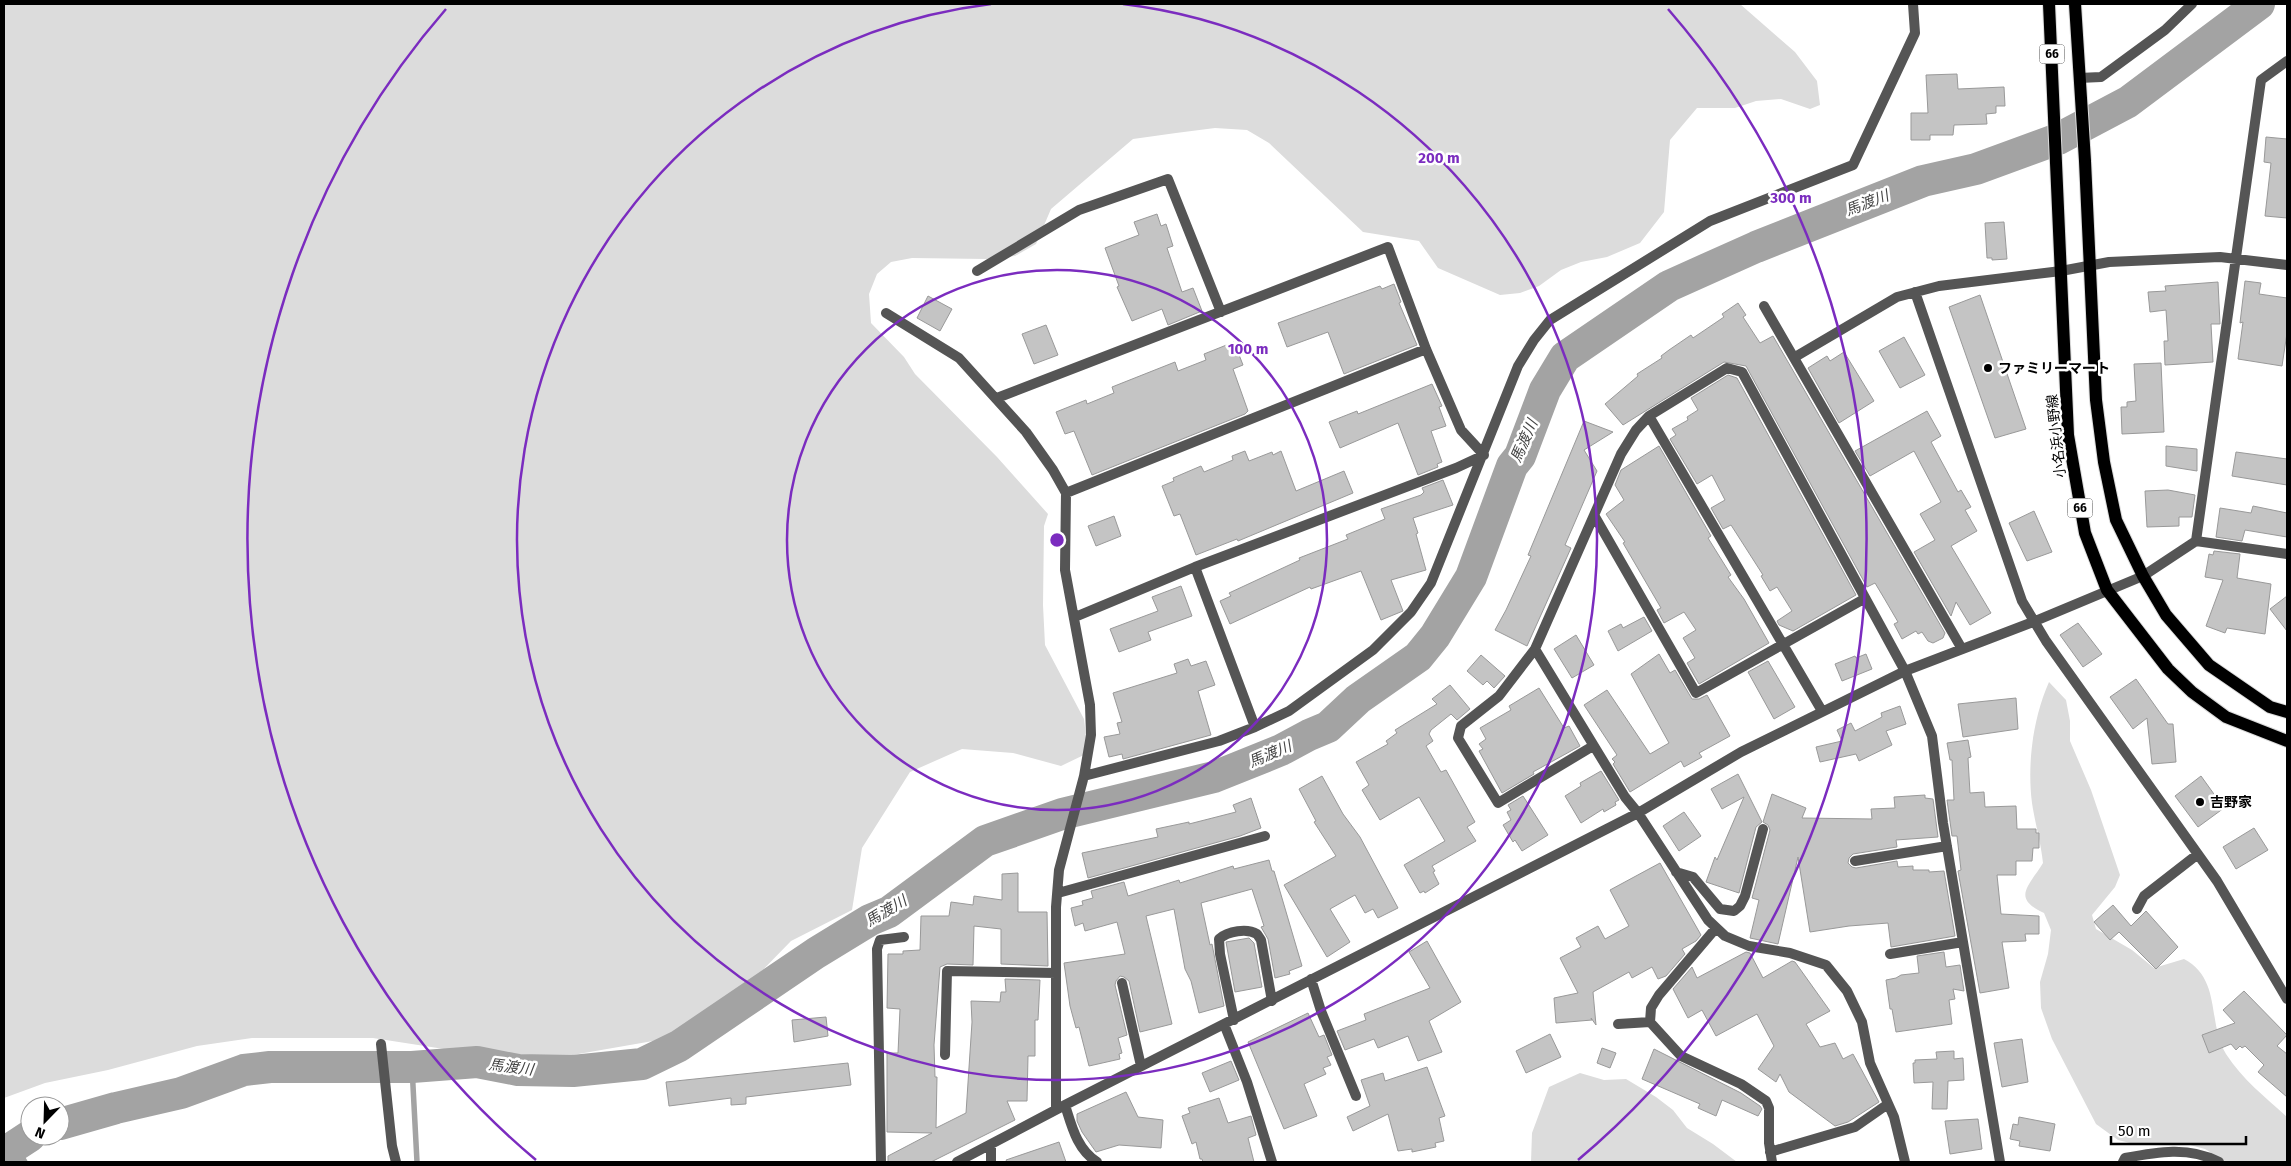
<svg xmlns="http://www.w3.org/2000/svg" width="2291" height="1166" font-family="'Fira Sans','Noto Sans JP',sans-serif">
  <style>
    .green { fill: #dcdcdc }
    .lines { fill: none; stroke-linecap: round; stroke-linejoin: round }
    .stream { stroke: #a3a3a3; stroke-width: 5.5 }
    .river { stroke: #a3a3a3; stroke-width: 32 }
    .building { fill: #c4c4c4; stroke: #999 }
    .primary-casing { stroke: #dbdbdb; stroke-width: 14 }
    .minor { stroke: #555; stroke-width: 10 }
    .primary { stroke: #000; stroke-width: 12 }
    .ring { fill: none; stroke: #7b2cbf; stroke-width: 2.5 }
    .poi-dot { fill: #000; stroke: #fff; stroke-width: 2 }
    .labels { text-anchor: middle; stroke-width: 5; stroke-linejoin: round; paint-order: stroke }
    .shield { fill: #fff; stroke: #4c4c4c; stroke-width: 1 }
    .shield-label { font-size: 12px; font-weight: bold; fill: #000 }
    .poi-label { font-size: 14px; font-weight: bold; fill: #000; stroke: #fff; text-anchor: start }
    .street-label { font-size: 14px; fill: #000; stroke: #fff }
    .water-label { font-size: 15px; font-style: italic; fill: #444; stroke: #fff }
    .centre { fill: #7b2cbf; stroke: #fff; stroke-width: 2.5 }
    .ring-label { font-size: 15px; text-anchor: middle; font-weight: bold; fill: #7b2cbf; stroke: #fff; stroke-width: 5; stroke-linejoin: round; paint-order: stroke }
  </style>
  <rect width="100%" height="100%" fill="#fff"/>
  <path class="green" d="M4,4h1736l55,48 22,29 3,24 -10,4 -29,-10 -25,2 -21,7h-38l-27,32 -6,72 -24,31 -33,14 -26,5 -20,8 -22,16 -19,7 -20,2 -62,-27 -19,-27 -56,-9 -94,-89 -22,-13 -32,-2 -39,5 -43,6 -82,70 -15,35 -21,12 -29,3 -74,-1 -21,4 -14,12 -8,20 2,29 33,34 11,17 82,83 51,57 -4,12 -1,79 2,40 39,74 4,34 -27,13 -48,-13 -51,-4 -52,23 -48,76 -10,62 -61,31 -43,44 -72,52 -115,20 -117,-8 -71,-11h-121l-55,8 -89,24 -63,13 -41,15z
    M2049,682l17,18 4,21v20l21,49 29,85 -5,12 -23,28 4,14 36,21 22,18 30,-9c38,20 23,64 42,95 16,25 39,43 61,63v45h-61l-21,-13 -15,-4 -18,-2 -38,1 -16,-4 -22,-16 -44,-85 -11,-31 -1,-26 8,-28 3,-24 -7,-17c-33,-15 -15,-27 -1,-50 -2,-20 -8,-40 -11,-60 -5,-39 1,-85 17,-121z
    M1580,1073l24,7 22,-1 30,18 17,13 14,18 26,16 24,18h-206l1,-29 17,-46z"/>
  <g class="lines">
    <path class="stream" d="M412,1067l5,95
      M15,1144l10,18"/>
    <path class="river" d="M60,1124l56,-16 65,-15 63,-23 26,-3h142l65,-5 41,8 55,1 69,-7 37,-18 137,-93 54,-33 19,-8 96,-71 77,-27 152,-37 67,-27 28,-15 19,-8 30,-28 60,-42 17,-21 36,-59 41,-111 8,-10 25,-66 20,-33 104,-71 87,-39 167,-66 53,-12 82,-30 70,-37 131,-98
      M4,1153l26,-17"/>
  </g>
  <path class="building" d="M1957,74l1,15 46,-2 1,19h-9v7l-10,1 1,10 -33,1 -1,10h-23v5h-19v-27h17l-2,-38z
    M2266,137l21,2v79l-22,-2 6,-53 -7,-1z
    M1157,214l4,12 5,-2 7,22 -6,2 15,44 11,-4 9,23 -34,14 -6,-16 -30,12 -15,-34 2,-1 -14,-38 34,-13 -5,-13z
    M2004,222l3,37 -15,1v-2h-5l-2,-35z
    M2245,281l16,2 -2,11 28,4v35l-5,33 -44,-7 5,-37 -3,1z
    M2218,282l2,42h-9l2,38 -48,3 -1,-24h4l-2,-31 -16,2 -2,-20 18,-1 -1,-5z
    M1394,284l7,18 -2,1 18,42 -73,29 -16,-42 -41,15 -9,-24 102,-37 2,3z
    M1980,295l46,134 -31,9 -46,-131z
    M928,296l24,13 -12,22 -23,-13z
    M1738,303l8,12 -3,2 17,26 13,-7 172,297 -2,5 -10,5 -5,-2 -6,-9 -4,2 -2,-3 -14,8 -8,-15 4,-2 -14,-24 -9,-15 -8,4 -121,-221 -22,-4 -101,63 -18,-21 33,-28 -1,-2 25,-16 -1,-2 8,-6 22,-15 2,3 31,-21 -2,-3z
    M1046,325l12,30 -24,9 -12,-30z
    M1904,337l21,38 -25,13 -21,-37z
    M1234,342l9,23 -10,4 15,42 -3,3 -153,61 -18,-44 -9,3 -9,-22 30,-12 1,4 27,-11 -2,-6 63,-25 3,9 28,-11 -2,-6z
    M1844,352l30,49 -35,22 -31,-55 19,-12 3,5z
    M2161,363l3,69 -42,2 -1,-27h6v-5l9,-1 -2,-37z
    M1728,375l9,3 119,217 -63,36 -14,-6 -2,-4 15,-10 -15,-24 -7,4 -9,-15 2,-1 -32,-50 -8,4 -12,-21 14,-8 -13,-25 -15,9 -27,-45 6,-4 -4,-6 16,-9 -1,-3 11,-7 -7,-12z
    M1432,384l10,22 -3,1 7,19 -15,5 11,31 -5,2 1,3 -20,8 -20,-52 -58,25 -11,-26 28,-11 1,3z
    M1927,411l14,25 -10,6 27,50 3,-2 10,17 -6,3 12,21 -26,15 40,67 -21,12 -14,-23 -5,14 -37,-64 21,-12 -15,-26 21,-12 -27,-51 -44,25 -15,-25z
    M1584,421l29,11 -29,18 13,21 -32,74 6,3 -44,98 -32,-16 11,-20 25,-54 -3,-1z
    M1659,446l52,90 -3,2 23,37 -3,2 16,22 25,44 -70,41 -12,-21 8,-5 -12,-20 13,-8 -12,-18 -20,11 -7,-13 4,-2 -38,-65 2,-1 -19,-28 18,-14 -9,-15 6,-15z
    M2166,446l31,3v22l-31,-5z
    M1245,451l4,10 23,-9 1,3 8,-4 15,40 48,-20 9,22 -115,48 -1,-2 -41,16 -16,-41 -6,2 -12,-30 12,-5 -1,-3 28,-12 3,6 29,-12 -1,-4z
    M2236,452l51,7v26l-55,-9z
    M1443,480l10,25 -40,13 5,15 -2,1 10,36 -35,10 12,31 -22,9 -20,-49 -50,18 -1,-2 -80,37 -10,-23 11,-5 -2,-3 71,-33 -1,-2 49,-19 -2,-4 39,-16 -4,-10 40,-14 3,-3 -2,-4z
    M2168,490l27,5 -3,22h-13v9l-32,1 -2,-36z
    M2253,506l34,7v24l-42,-7 -3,11 -26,-4 4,-29 31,5z
    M2034,511l18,41 -25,9 -18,-38z
    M1114,516l7,20 -25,10 -8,-20z
    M2214,551l26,3 -3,24 34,6 -6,50 -38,-6 -2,5 -19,-7 17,-46 -18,-3 4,-23 4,1z
    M1181,586l11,30 -44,16 3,8 -32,12 -9,-23 48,-18 -6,-14z
    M2287,596v35l-17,-22z
    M1644,617l8,14 -34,20 -10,-20 13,-7 2,4z
    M2078,623l24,31 -19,13 -23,-32z
    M1576,635l18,30 -22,13 -18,-29z
    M1659,654l11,19 5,-3 17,29h7l8,-4 23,41 -31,17 3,4 -18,10 -3,-6 -51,31 -17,-28 2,-2 -3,-3 5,-4 -33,-50 23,-15 43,64 19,-11 -38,-69z
    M1866,654l6,15 -30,12 -7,-17 20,-8 1,2z
    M1481,655l24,21 -11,12 -7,-7 -4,4 -16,-14z
    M1188,659l3,7 15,-5 9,24 -17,6 13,44 -88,24 -1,-5 -13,3 -5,-20 16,-3 -3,-11 5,-1 -9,-29 64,-20 -3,-9z
    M1768,661l27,46 -21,12 -26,-47z
    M2136,679l32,45h5l3,38 -24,2 -5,-46 -14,11 -23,-32z
    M1450,685l20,24 -13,11 -6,-6 -20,16 -2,4 4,7 -7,5 15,26 5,-2 29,52 -8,5 9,14 -44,25 3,5 -2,1 6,12 -14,9 -1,-2 -4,2 -16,-28 41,-24 -26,-44 -39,23 -18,-30 7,-5 -13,-23 32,-18 -2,-3 11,-8 -2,-3 42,-26 -5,-5z
    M1539,688l25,40 5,-2 11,20 -47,26 1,2 -32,19 -23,-42 4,-2 -4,-5 7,-5 -6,-11 31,-18 -2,-4z
    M2016,698l2,31 -55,8 -5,-33z
    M1900,706l6,18 -20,7 6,14 -33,16 -3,-7 -36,8 -4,-15 26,-6 -5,-11 14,-7 4,8 27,-14 -1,-4z
    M1968,740l3,17 -3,1 2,35 14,-1 1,15 31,-1 1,23h19v4h3v15h-6l-1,13h-16v14h-19l4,39 38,2v18h-14l1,7 -24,1 7,46 -29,5 -22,-122 3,-1 -4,-34h-5l-5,-36h7l-2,-40h-2l-3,-17z
    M1601,771l18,29 -4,2 1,3 -12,7 -1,-3 -22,14 -16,-27 16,-10 -1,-3z
    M1738,774l24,48 -6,5 -17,66 -33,-11 9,-25 2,3 27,-63 -22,12 -11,-20z
    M1322,776l21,38 17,23 38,71 -20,10 -5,-9 -8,4 -10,-18 -25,14 20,33 -23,15 -43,-72 52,-29 -22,-34 2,-1 -17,-32z
    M2201,776l23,32 -26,19 -23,-31z
    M1772,794l34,14 -4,10 70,1 -1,-10 24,-1 -1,-11 31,-2v3l8,1 5,38 -42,3 1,7 -44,7 -4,4 -1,5 4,4 4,1 41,-7 1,6 15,-1v4h16v2l15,-1 11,65 -64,11 -3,-24 -39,3 -39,6 -12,-75 -20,87 -28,-6 9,-38 -7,-2 18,-68 -2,-5 -5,-3z
    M1523,796l25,39 -26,16 -7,-11 -2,2 -10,-17 8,-5 -4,-8 4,-2 -3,-5z
    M1251,798l10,30 -21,8 -152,42 -6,-25 76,-16 -2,-8 33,-7v2l47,-12 -3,-7z
    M1684,812l17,24 -22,15 -16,-25z
    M2254,828l14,22 -32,19 -13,-22z
    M1269,860l3,11h2l28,95 -13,5 1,3 -15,4 -7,-39 -7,-12 3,-1 -12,-37 -51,14 9,42 2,-1 12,62 -25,7 -8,-32 -6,-12 -11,-60 -28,7 26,108 -32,8 -11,-51 -5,-4 -4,-1 -4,5 -1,4 12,50 -9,3 4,15 -3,1 1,5 -31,7 -10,-39 -3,1 -6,-22 -6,-43 61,-9 -8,-32 -32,9 -2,-8 -8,3 -4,-18 12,-3 -1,-4 11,-3 -2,-7 33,-9 4,14 51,-16 1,3 53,-17 1,3z
    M1660,863l41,72 -5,6 -14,8 3,5 -19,22 -8,3 -6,-12 -20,11 -3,-6 -36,20 3,33 -5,-7 1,2 -36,3 -2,-25 24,-5 -18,-35 21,-11 -5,-9 22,-12 7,13 24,-13 -19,-36z
    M1018,873v39h29l1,54 -47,-2v-35l-27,-3 -1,39 -26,-1 -7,3 -6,78 1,32h2l-1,51 30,-15 6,-91 -1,-21 29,1 1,-10h5l-1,-13 35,1 -2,40h-3v36h-7l-1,45h-20l8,19 -84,42h-43v-6l44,-23 -45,-1v-79h11l2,-44 -13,-1 1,-54h15v-3l17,-1 1,-34h28l2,-14 22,3 1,-9 28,4v-26z
    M2113,905l18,21 15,-15 32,36 -22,22 -37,-37 -9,8 -16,-18z
    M1249,938l5,5 8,44 -27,5 -9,-50z
    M1427,941l34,61 -32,19 13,31 -24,9 -10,-25 -30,12 -4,-9 -29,11 -8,-19 29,-11 -2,-6 66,-26 -21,-36z
    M1746,952l4,1 13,25 29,-17 3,1 35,49 -24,13 14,23 15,-4 8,16 10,-5 26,48 -31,20 -13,4 -46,-34 -9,-18 -4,8 -18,-13 16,-23 -17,-32 -41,22 -14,-26 -14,8 -15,-29 19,-22 5,11z
    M1944,952l2,15 14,-2 4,26 -11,-2 2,10 -6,1 3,24 -56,8 -4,-23h-2l-4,-29 10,-2 5,-3 18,-2 -2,-17z
    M2244,991l43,44 -10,11 10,8v43l-29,-25 6,-7 -19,-19 -3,2 -2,-2 -4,4 -5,-6 -22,9 -7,-18 33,-12 -12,-13z
    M1308,1013l11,24 5,-2 8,20 -5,2 4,8 -8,3 3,6 -22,10 13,32 -33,13 -36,-87z
    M826,1017l2,19 -34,6 -2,-22z
    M1550,1034l11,23 -35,16 -10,-22z
    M2022,1039l6,43 -26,5 -8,-44z
    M1602,1048l14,5 -6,15 -13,-5z
    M1654,1049l87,44 19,13 2,3 -4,7 -36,-16 -6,16 -18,-8 2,-4 -58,-25z
    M1954,1051v8l9,-1 1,22 -16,1 -1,28h-15l1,-27 -19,1 -1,-20h2v-3l22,-1 -1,-7z
    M1231,1061l8,19 -29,12 -8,-19z
    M848,1063l3,22 -105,12v7l-15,1v-7l-62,8 -3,-24z
    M1427,1067l18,49 -6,2 5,23 -9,2 1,4 -24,5v-3l-14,2 -10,-37 -35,17 -6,-14 23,-11 -9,-26 22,-7 2,8z
    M1126,1092l12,25 25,3 -2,28 -42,-3 -23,7 -14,-20 -5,-11v-7z
    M1219,1098l9,25 23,-7 5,19 -8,3 6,24h-51l-1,-3h-2l-4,-17 -4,2 -10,-28 8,-3 -2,-5z
    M2019,1117l36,7 -5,27 -31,-5 1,-5 -10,-2 3,-15 5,1z
    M1978,1119l4,30 -32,5 -5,-33z
    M1059,1142l7,20h-59l-1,-2z"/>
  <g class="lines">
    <defs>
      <path id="primary" d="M2049,4l19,431 17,98 22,57 61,79 24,23 34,25 61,24
        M2075,4l10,157 11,239 8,62 12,58 27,56 23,39 43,50 61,42 17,5"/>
    </defs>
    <use href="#primary" class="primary-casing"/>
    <path class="minor" d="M2287,61l-26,19 -65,461 91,13
      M2079,78l22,-1 64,-47 27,-26
      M977,271l102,-61 89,-31 53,133
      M1915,292l107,309 24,40 171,240 70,118
      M1764,306l198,343
      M886,313l73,45 67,74 27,38 13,23 -1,77 25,135 1,30 -7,41 -25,94 -3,37v202
      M1795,357l102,-60 42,-11 122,-15 48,-9 111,-5 67,8
      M997,398l391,-151 38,102 35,81 23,25 -28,13 -261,99 -120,50
      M1649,416l173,295
      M1066,493l360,-144
      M1594,515l102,178 168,-94
      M1195,567l60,160
      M1535,649l-36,47 -38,30 -3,12 40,65 95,-57
      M1084,776l135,-35 36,-14 34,-16 84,-61 38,-38 20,-29 87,-217 16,-26 16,-20 160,-99 143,-56 62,-132 -2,-29
      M1855,861l92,-15
      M1676,872l17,5 27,32 14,2 6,-5 5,-10 18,-67
      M1058,893l207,-57
      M2137,909l7,-13 54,-42
      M1716,928l-57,67 -8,13 -1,14 31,34 60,28 25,17 3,7v35l3,19
      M1890,954l73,-12
      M1311,979l10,32 35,85
      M1122,983l19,83
      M1234,1020l-14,-66 -1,-15c9,-8 28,-11 38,-5l4,6 11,61
      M1224,1024l23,58 25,80
      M1618,1024l32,-2
      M381,1044l11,102 4,16
      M945,1055l2,-84 109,2
      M1065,1105c7,22 12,44 32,57
      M991,1145v17
      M1770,1152l85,-25 33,-23
      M881,1162l-4,-213 3,-9 24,-3
      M957,1162l108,-57 573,-292 103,-61 164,-81 128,-49 110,-46 53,-35
      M1905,1162l-11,-45 -24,-54 -8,-41 -15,-31 -21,-26 -36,-12 -41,-7 -24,-10 -17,-16 -70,-107 -13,-16 -90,-148 86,-195 15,-24 13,-14 78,-48 15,4 163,299 27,65 11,87 57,339
      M2123,1162l2,-4c32,-6 64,-12 94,4"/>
    <use href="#primary" class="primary"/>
  </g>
  <g class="ring">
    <circle cx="1057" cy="540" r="270"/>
    <path d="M1123 4A540 540 0 1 1 991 4"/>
    <path d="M536 1160A810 810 0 0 1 446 9M1668 9A810 810 0 0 1 1578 1160"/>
  </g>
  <g class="poi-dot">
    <circle cx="1988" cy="368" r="5"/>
    <circle cx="2200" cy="802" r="5"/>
  </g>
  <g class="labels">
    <g class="shield">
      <rect x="2039.5" y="44.5" width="25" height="19" rx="4"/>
      <rect x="2067.5" y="498.5" width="25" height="19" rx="4"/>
    </g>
    <g class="shield-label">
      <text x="2052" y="58">66</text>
      <text x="2080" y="512">66</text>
    </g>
    <g class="poi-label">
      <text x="1998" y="373">ファミリーマート</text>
      <text x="2210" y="807">吉野家</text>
    </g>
    <g class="street-label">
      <text transform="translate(2056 436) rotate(-96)" y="5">小名浜小野線</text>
    </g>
    <g class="water-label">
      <text transform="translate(1867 203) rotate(-21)" y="5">馬渡川</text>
      <text transform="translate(1524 441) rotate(-66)" y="5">馬渡川</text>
      <text transform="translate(1270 754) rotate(-23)" y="5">馬渡川</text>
      <text transform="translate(886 911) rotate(-31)" y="5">馬渡川</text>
      <text transform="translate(511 1067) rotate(7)" y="5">馬渡川</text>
    </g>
  </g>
  <circle cx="1057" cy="540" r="8" class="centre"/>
  <g class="ring-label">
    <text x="1439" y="163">200 m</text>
    <text x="1791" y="203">300 m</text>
    <text x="1248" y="354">100 m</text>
  </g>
  <rect width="2291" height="1166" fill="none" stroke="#000000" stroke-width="10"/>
  <g transform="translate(45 1121) rotate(203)"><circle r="24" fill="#ffffff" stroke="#999999"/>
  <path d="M0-4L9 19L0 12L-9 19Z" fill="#000000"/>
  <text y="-8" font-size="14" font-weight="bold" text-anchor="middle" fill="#000000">N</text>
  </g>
  <path d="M2111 1136v8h135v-8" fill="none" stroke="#000000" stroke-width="2.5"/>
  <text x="2118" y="1136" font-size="15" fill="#000000" stroke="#ffffff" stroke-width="4" paint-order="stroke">50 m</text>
</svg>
